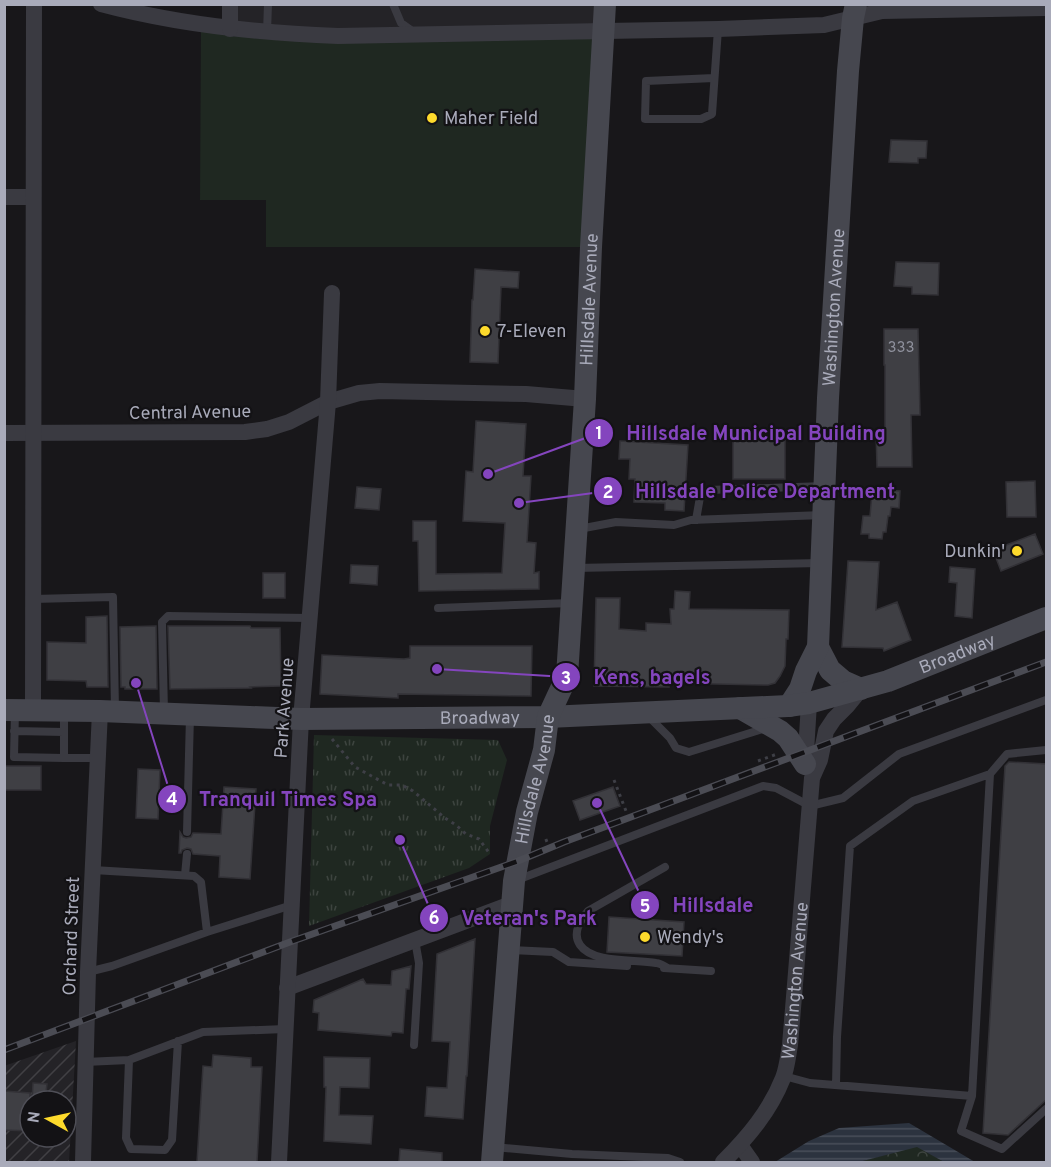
<svg xmlns="http://www.w3.org/2000/svg" width="1051" height="1167" font-family="Overpass,sans-serif">
  <style>
    .built { fill: #242327 }
    .industrial { fill: url(#industrial-furrows); fill-rule: evenodd }
    .green { fill: #1f2821 }
    .forest { fill: url(#forest-crowns) }
    .park { fill: url(#park-tufts) }
    .water { fill: url(#water-rules) }
    .building { fill: #3f3f44; stroke: #323136; stroke-width: 1.5 }
    .lines { fill: none; stroke-linecap: round; stroke-linejoin: round }
    .path { stroke: #3e3f46; stroke-width: 3; stroke-dasharray: 3 4.5; stroke-linecap: butt }
    .lane { stroke: #3a3a41; stroke-width: 8 }
    .street { stroke: #3a3a41; stroke-width: 16 }
    .secondary { stroke: #46474f; stroke-width: 22 }
    .rail-casing { stroke: #4b4c54; stroke-width: 7 }
    .rail { stroke: #131215; stroke-width: 4.5; stroke-dasharray: 14; stroke-linecap: butt }
    .poi-dot { fill: #fdda2c; stroke: #131215; stroke-width: 2 }
    .labels { text-anchor: middle; stroke-width: 4.5; stroke-linejoin: round; paint-order: stroke }
    .number-label { font-size: 15px; fill: #8e909c }
    .poi-label { font-size: 18px; fill: #a9abba; stroke: #131215; text-anchor: start }
    .street-label { font-size: 18px; fill: #a9abba; stroke: #131215 }
    .leader { fill: none; stroke: #8445be; stroke-width: 2 }
    .callout-dot { fill: #8445be; stroke: #131215; stroke-width: 2 }
    .mark-label { font-size: 18px; text-anchor: middle; font-weight: bold; fill: #fff }
    .callout-label { font-size: 20px; text-anchor: middle; font-weight: bold; fill: #8445be; stroke: #131215; stroke-width: 4.5; stroke-linejoin: round; paint-order: stroke }
  </style>
  <defs>
    <pattern id="industrial-furrows" width="10" height="10" patternUnits="userSpaceOnUse" patternTransform="scale(1.5)"><rect width="10" height="10" fill="#242327"/><path d="M-1 1l2-2M0 10L10 0M9 11l2-2" fill="none" stroke="#414044"/></pattern>
    <pattern id="forest-crowns" width="20" height="18" patternUnits="userSpaceOnUse" patternTransform="scale(1.5)"><rect width="20" height="18" fill="#1f2821"/><path d="M2 6a3 3 0 1 1 6 0M12 15a3 3 0 1 1 6 0" fill="none" stroke="#3d443f"/></pattern>
    <pattern id="park-tufts" width="24" height="20" patternUnits="userSpaceOnUse" patternTransform="scale(1.5)"><rect width="24" height="20" fill="#1f2821"/><path d="M3 7l-1-3M5 7V3M7 7l1-3M15 17l-1-3M17 17v-4M19 17l1-3" fill="none" stroke="#3d443f"/></pattern>
    <pattern id="water-rules" width="6" height="5" patternUnits="userSpaceOnUse" patternTransform="scale(1.5)"><rect width="6" height="5" fill="#2c333f"/><path d="M0 2.5h6" fill="none" stroke="#484e59"/></pattern>
  </defs>
  <rect width="100%" height="100%" fill="#18171a"/>
  <path class="built" d="M230,5h375l-3,25 -372,-1z"/>
  <path class="industrial" d="M76,1041l-7,121h-64l-1,-96zM30,1101h36v36h-36z"/>
  <path class="green" d="M201,24l29,5 372,1 -11,217h-325v-47h-66z"/>
  <path class="forest" d="M917,1146l27,16h-85z"/>
  <path class="park" d="M314,735l184,5 9,20 -17,66v28l-21,14 -160,58z"/>
  <path class="water" d="M909,1123l66,39h-31l-27,-15 -58,15h-84l34,-21 30,-13z"/>
  <path class="building" d="M891,140l36,1 -1,17h-8v5l-29,-1z
    M896,262l43,1 -1,32 -26,-1v-7l-18,-1z
    M475,269l44,3 -1,16 -17,-1 -3,76 -28,-1 2,-62h1z
    M884,329h34l2,86h-9l1,52h-35l-1,-36h9v-66h-1z
    M476,421l50,3 -3,52h8l-4,66 9,1 -2,30 5,-1v17l-120,2 -1,-50h-5v-20h23v53l66,-1 3,-50 -42,-2 3,-50 7,1z
    M785,440v39h-52v-38z
    M620,441l68,4 -4,66 -19,-1v-7l-31,-1 1,-23h-6l1,-20h-11z
    M1035,481l1,36h-29l-1,-35z
    M357,487l24,2 -2,21 -24,-2z
    M876,490l24,1 -1,17 -8,-1 -1,9h-2l-2,16h-3l-1,7 -13,-1v-4h-8l2,-18h7l2,-23h4z
    M1035,534l8,20 -42,17 -8,-21z
    M848,561l31,1 -3,48 21,-8 14,38 -27,11 -1,-3 -41,-1z
    M351,565l27,1 -1,19 -27,-2z
    M950,567l25,2 -3,49 -17,-2 2,-33 -8,-1z
    M263,573h22v25h-22z
    M675,591l15,1 -1,17 100,1 -1,29h-2l-1,27 -5,10 -5,7 -7,2 -99,-2v4l-75,-1 2,-88h24l-1,31 27,2v-8l25,1 -1,-15h4z
    M107,616l1,71h-21l-1,-6 -39,-1v-38l39,1v-26z
    M156,626l1,63h-32v-2h-4l-1,-60z
    M168,626h82l1,2h29l1,58 -31,1 1,1 -81,1z
    M410,646h122l-1,50 -133,-2v4l-78,-4 2,-39 82,4 6,-1z
    M1009,762l38,2v335l-39,36 -25,-2 22,-367z
    M4,766h37v24h-37z
    M138,769l22,1 -2,49 -22,-1z
    M224,787l32,2 -6,90 -31,-2 1,-21 -27,-2 -2,-5 -4,-1 -5,2 -1,3h-2l1,-21 3,5 3,1 5,-1 2,-4 28,1z
    M613,787l7,19 -40,14 -7,-19z
    M609,917l75,5 -2,34 -75,-4z
    M475,939l-8,137h-1l-3,43 -38,-3 2,-29 20,1 3,-46 -18,-1 5,-87z
    M411,966l-2,23h-3l-3,44 -11,-1 -1,4 -73,-6 1,-17 -6,-1 1,-12 49,-21 3,5 25,1 1,-14z
    M213,1055l38,3v9h11l-5,95h-60l6,-96 9,1z
    M324,1057l46,1 -1,30 -29,-1 -1,28 34,1 -2,28 -47,-3 2,-54h-2z
    M33,1083l14,1 -2,17h-13z
    M4,1091l26,2v38l-26,-1z
    M400,1149l42,4v9h-43z"/>
  <g class="lines">
    <path class="path" d="M332,739l23,28 33,18h14l11,6 32,27 11,7 10,9 13,5 11,15
      M758,761l19,-7
      M614,780l12,31
      M545,841l5,-2"/>
    <path class="lane" d="M393,4l8,19 14,10
      M267,32l1,-28
      M714,78l-68,3 -1,38h56l11,-5 6,-85
      M696,520l4,-23 9,-7 115,-4
      M579,529l37,-7 58,3 17,-5 132,-5
      M575,568l245,-5
      M33,599l80,-2 2,114
      M438,608l133,-5
      M15,710l-1,47 50,1v-47
      M164,712l-2,-90 6,-6 142,2
      M648,716l22,22 6,10 13,4 77,-24
      M14,731l50,1
      M64,758h34
      M990,774l17,-20 39,-4
      M187,832l3,-116
      M665,867l-77,44c-8,10 -16,22 -8,34 13,19 55,14 76,18 4,0 8,3 12,5
      M93,870l101,6 7,6 6,50
      M185,875l2,-21
      M517,880l246,-94 13,2 34,18 33,-8 56,-44 147,-54
      M511,950l42,2 16,10 58,4
      M664,968l47,3
      M88,972l24,-6 95,-34 85,-27
      M414,1045l5,-82 -4,-23
      M129,1060l-3,78 5,11 34,1 7,-10 6,-99
      M85,1062l44,-2 74,-28 82,-3
      M784,1076l26,7 162,13 18,-322 -77,27 -63,45 -13,191 -1,48
      M972,1096l-11,35 41,18 44,-40
      M494,1147l78,7 96,4 12,4"/>
    <g class="street">
      <path d="M101,4c78,21 157,29 237,32l380,-7 106,-4 58,-14 164,-3"/>
      <path d="M230,4v25"/>
      <path d="M4,197h29"/>
      <path d="M4,433l241,-1 22,-3 22,-7 39,-20 31,-9 21,-2 146,3 59,5"/>
      <path d="M33,710l1,-706"/>
      <path d="M806,767v-15l3,-49"/>
      <path d="M287,988l224,-84"/>
      <path d="M740,1145l12,17"/>
      <path d="M83,1162l5,-190 12,-261"/>
      <path d="M279,1162l22,-443 27,-317 4,-109"/>
      <path id="s1" d="M723,1162c25,-25 47,-51 60,-84 4,-10 5,-22 7,-33l22,-267 8,-18 6,-29 8,-12 14,-14 13,-16"/>
    </g>
    <g class="secondary">
      <path d="M818,647l12,23 13,11 18,8"/>
      <path id="s2" d="M789,706l11,-17 6,-18 12,-24 10,-249 20,-327 5,-53 3,-14"/>
      <path d="M740,708l40,23 8,7 17,26"/>
      <path id="s3" d="M4,710l96,1 201,8 247,-2 240,-11 21,-3 79,-22 158,-63"/>
      <path id="s4" d="M492,1162l22,-281 13,-69 17,-62 4,-33 19,-41 18,-277 6,-152 14,-243"/>
    </g>
    <defs>
      <path id="rail" d="M4,1050l286,-108 228,-81 46,-19 482,-180"/>
    </defs>
    <use href="#rail" class="rail-casing"/>
    <use href="#rail" class="rail"/>
  </g>
  <g class="poi-dot">
    <circle cx="432" cy="118" r="6"/>
    <circle cx="485" cy="331" r="6"/>
    <circle cx="1017" cy="551" r="6"/>
    <circle cx="645" cy="937" r="6"/>
  </g>
  <g class="labels">
    <g class="number-label">
      <text x="901" y="352">333</text>
    </g>
    <g class="poi-label">
      <text x="444" y="124">Maher Field</text>
      <text x="497" y="337">7-Eleven</text>
      <text x="1005" y="557" text-anchor="end">Dunkin'</text>
      <text x="657" y="943">Wendy's</text>
    </g>
    <g class="street-label">
      <text dy="6" stroke="none"><textPath href="#s4" startOffset="872">Hillsdale Avenue</textPath></text>
      <text dy="6" stroke="none"><textPath href="#s2" startOffset="406">Washington Avenue</textPath></text>
      <text transform="translate(190 412) rotate(-1)" y="6">Central Avenue</text>
      <text dy="6" stroke="none"><textPath href="#s3" startOffset="962">Broadway</textPath></text>
      <text transform="translate(284 708) rotate(-86)" y="6">Park Avenue</text>
      <text dy="6" stroke="none"><textPath href="#s3" startOffset="476">Broadway</textPath></text>
      <text dy="6" stroke="none"><textPath href="#s4" startOffset="386">Hillsdale Avenue</textPath></text>
      <text transform="translate(71 936) rotate(-88)" y="6">Orchard Street</text>
      <text dy="6" stroke="none"><textPath href="#s1" startOffset="202">Washington Avenue</textPath></text>
    </g>
  </g>
  <path class="leader" d="M488 474L599 433M519 503L608 491M437 669L566 677M136 683L172 799M597 803L645 905M400 840L434 918"/>
  <g class="callout-dot">
    <circle cx="488" cy="474" r="6"/>
    <circle cx="519" cy="503" r="6"/>
    <circle cx="437" cy="669" r="6"/>
    <circle cx="136" cy="683" r="6"/>
    <circle cx="597" cy="803" r="6"/>
    <circle cx="400" cy="840" r="6"/>
    <circle cx="599" cy="433" r="15"/>
    <circle cx="608" cy="491" r="15"/>
    <circle cx="566" cy="677" r="15"/>
    <circle cx="172" cy="799" r="15"/>
    <circle cx="645" cy="905" r="15"/>
    <circle cx="434" cy="918" r="15"/>
  </g>
  <g class="mark-label">
    <text x="599" y="439">1</text>
    <text x="608" y="498">2</text>
    <text x="566" y="684">3</text>
    <text x="172" y="805">4</text>
    <text x="645" y="912">5</text>
    <text x="434" y="924">6</text>
  </g>
  <g class="callout-label">
    <text x="756" y="440">Hillsdale Municipal Building</text>
    <text x="765" y="498">Hillsdale Police Department</text>
    <text x="652" y="684">Kens, bagels</text>
    <text x="288" y="806">Tranquil Times Spa</text>
    <text x="713" y="912">Hillsdale</text>
    <text x="529" y="925">Veteran's Park</text>
  </g>
  <rect width="1051" height="1167" fill="none" stroke="#a9abba" stroke-width="12"/>
  <g transform="translate(48 1119) rotate(278)"><circle r="28" fill="#131215" stroke="#4f4f57" stroke-width="1.5"/>
  <path d="M0-4.5L10 22L0 15L-10 22Z" fill="#fdda2c"/>
  <text y="-9" font-size="16" font-weight="bold" text-anchor="middle" fill="#a9abba">N</text>
  </g>
</svg>
